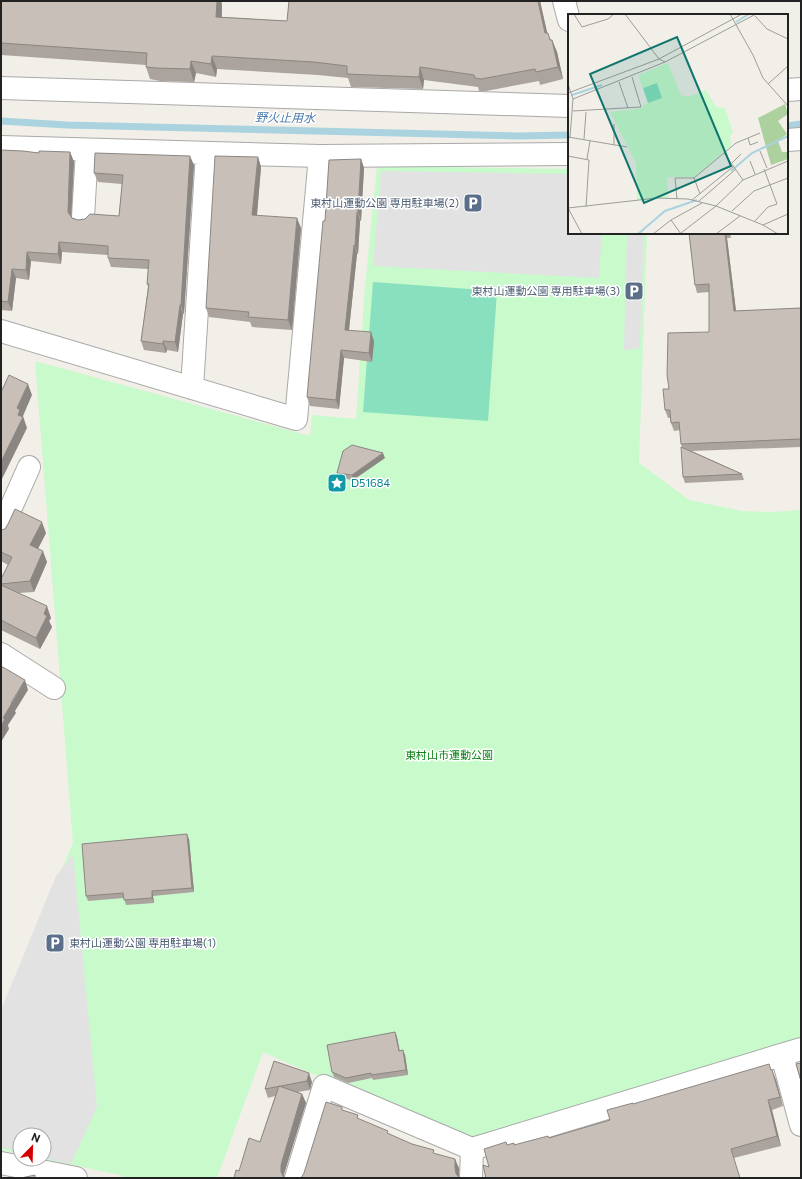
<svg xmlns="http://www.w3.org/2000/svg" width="802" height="1179" font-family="Commissioner,'Noto Sans JP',sans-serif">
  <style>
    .park { fill: #c8facc }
    .pitch { fill: #88e0be }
    .parking { fill: #e2e2e2 }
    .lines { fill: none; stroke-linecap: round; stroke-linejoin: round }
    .stream { stroke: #aad3df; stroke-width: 7 }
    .minor-casing { stroke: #a9a9a9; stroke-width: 24 }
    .minor { stroke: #fff; stroke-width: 22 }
    .wall { fill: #aba49e }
    .shaded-wall { fill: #8b8681 }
    .building { fill: #c7bfb8; stroke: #8b8681 }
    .labels { text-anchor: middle; stroke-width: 3; stroke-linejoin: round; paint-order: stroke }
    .service-label { font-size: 11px; fill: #4e5e75; stroke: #fff; text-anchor: end }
    .culture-label { font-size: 11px; fill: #0d838f; stroke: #fff; text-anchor: start }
    .park-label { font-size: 11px; fill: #0c8416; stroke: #fff }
    .water-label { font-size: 12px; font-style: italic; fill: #4a7aab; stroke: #fff }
    .inset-river { fill: none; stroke: #aad3df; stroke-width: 2 }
    .inset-road { fill: none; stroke: #9f9d99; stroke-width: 1 }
    .view { fill: #0f766e; fill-opacity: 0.15; stroke: #0f766e; stroke-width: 2 }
    .inset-edge { fill: none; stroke: #222; stroke-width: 2 }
  </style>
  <rect width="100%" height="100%" fill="#f2efe9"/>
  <path class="park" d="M377,166l192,3v64h78l-8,230 50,37 53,11 31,1 28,-2v533l-329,101 -209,-92 -46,126h-92l-5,-3 -77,-16 1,-24h-24v19l-19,-4v-137l72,-170 -38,-482 275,75 2,-21 44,4 9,-133z"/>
  <path class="pitch" d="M373,282l124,9 -9,130 -125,-9z"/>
  <path class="parking" d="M381,171l188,3v59h33l-3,45 -226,-12z
    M627,233h17l-4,115 -16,2z
    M73,854l24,253 -26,57 -27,-6v-23h-24v17l-19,-5v-137l55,-134z"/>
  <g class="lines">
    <path class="stream" d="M1,121l66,4 452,11 50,-1
      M787,126l14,-2"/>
    <defs>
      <path id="minor" d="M564,1l5,19
        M1,88l568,18
        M787,90l14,-1
        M787,140l14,-1
        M1,147l319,9 249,-2
        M83,217l4,-67
        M1,331l295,88 24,-263
        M192,388l15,-235
        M1,530l28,-63
        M1,654l53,34
        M782,1055l19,70
        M1,1163l75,15
        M296,1178l28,-92 148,63 329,-100
        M471,1178l1,-29"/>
    </defs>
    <use href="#minor" class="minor-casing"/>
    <use href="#minor" class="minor"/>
  </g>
  <path class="wall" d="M1,1h220l1,4v12l65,4 2,-20h251l7,32 4,7h1l5,12 6,27 -23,6 -1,-4 -53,10h-7l-1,-4 -54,-7 -1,9 -72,-2 -3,-9 -30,-3 -101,-6 -1,8 -20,-4 -2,9 -34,-1 -10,-2 -4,-12v-2l-145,-10z
    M1,150l38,3 31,-1 4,10 -3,54 1,2 6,2 41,-4 3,-32 -24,-2 -4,-9 100,-8 -10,149h-1l-5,38 -11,-2 -1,3 -22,-3 -3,-9 7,-54 -1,-3 1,-15 -37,-2 -3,-9v-3l-46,-3 -1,12 -30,-3 -2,19 -13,-2 -4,33 -11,-1z
    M258,157l3,10 -4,49 44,12 -9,102 -40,-3 -2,-5 -41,-5 -3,-9z
    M361,159l3,9 -3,53h-1l-2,33h-1l-8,76 25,11 -2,21 -28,-4 -5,51 -29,-3 -3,-9 18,-176z
    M689,233h41l1,5h-4l9,73 65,-3v139l-109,4 50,23 2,6 -59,3 -2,-6 -1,-30 -1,-3 -1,-14 -6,1 -3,-8 -1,-5h-2l-3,-8 4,-21 40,-57v-40l-12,1 -2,-8z
    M385,458l-32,22 -14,-2 -2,-5z
    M1,530l45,3 -8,16 9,13 -13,30 -15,1 32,25 -2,3 3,6 -12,22 -39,-19v-51l7,-14 -7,-4z
    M189,839l5,53 -41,4 1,7 -28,2 -2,-7 -36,3 -2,-5z
    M395,1032l2,5 3,14 5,4 3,20 -35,5 -1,-2 -24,5 -14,-6 -2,-5z
    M274,1061l38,21 -2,8 -12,2 4,2 4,9 -22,71 -24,-32 15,-46 -7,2 -3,-9z
    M771,1070l5,10 7,26 -11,4 9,36 -47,12 -245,9 25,-22 35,-7 61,-18 23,-16z"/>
  <path class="shaded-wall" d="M217,1h4l1,4 -1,24 -5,-12z
    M538,1h2l10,44 -5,-12z
    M552,40l5,12 6,27 -5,-12z
    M212,56l5,13 -1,8 -5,-13z
    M191,61l5,12 -2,9 -4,-13z
    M420,67l4,13 -1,9 -4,-12z
    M70,152l4,10 -3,60 -3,-10z
    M190,156l4,9 -10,149 -3,-9z
    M258,157l3,10 -5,58 -4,-10z
    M361,159l3,9 -3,53 -3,-9z
    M357,212l3,9 -2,33 -3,-8z
    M297,218l4,10 -9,102 -4,-10z
    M725,233h1l1,5 10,81 -3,-8z
    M59,242l3,10 -1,12 -3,-10z
    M354,245l3,9 -9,85 -3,-9z
    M27,252l4,9 -2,19 -3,-10z
    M12,269l4,9 -4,33 -4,-9z
    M180,305l3,9 -5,38 -3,-10z
    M371,332l3,9 -2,21 -3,-9z
    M163,341l4,9 -1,3 -3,-9z
    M341,350l3,8 -5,51 -3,-9z
    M28,384l4,11 -9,21 4,12 -26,53v-19l16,-54z
    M383,453l2,5 -32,22 -1,-5z
    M42,522l4,11 -12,23 -4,-11z
    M43,551l4,11 -13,30 -4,-11z
    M47,606l4,12 -2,3 3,6 -12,22 -4,-11 8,-24z
    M25,680l3,10 -13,21 1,2 -8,12 1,4 -8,13v-16l2,-8z
    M187,834l2,5 5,53 -2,-4z
    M152,891l1,5 1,7 -2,-5z
    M395,1032l2,5 3,19 -1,-5z
    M403,1050l2,5 3,20 -2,-5z
    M772,1070l4,10 7,26 -3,-9z
    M309,1073l3,9 -2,8 -3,-9z
    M302,1094l4,9 -22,71v4l-3,-6v-7z
    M768,1100l4,10 9,36 -4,-10z
    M455,1159l4,9v10l-3,-4 -1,-6z"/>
  <path class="building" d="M1,1h216l-1,16 71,4 2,-20h249l7,32h3l2,7h2l6,27 -22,5 -1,-3 -54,10 -6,-1 -1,-3 -54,-8 -1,10 -72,-3v-8l-33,-4 -102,-6 -1,8 -20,-3 -1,8 -34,-1 -10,-1 1,-14 -146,-10z
    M1,150l22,1 16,2v-2l31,1 -2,60 4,6 6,2 7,-1 5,-5 29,2 4,-41 -29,-2 1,-20 95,3 -9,149h-1l-5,37 -12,-1v3l-22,-3 8,-57h-2l2,-24 -41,-2v-12l-49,-4 -1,12 -31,-2 -1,18 -14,-1 -4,33 -7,-1z
    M215,156l43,1 -6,58 45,3 -9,102 -40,-3 1,-5 -43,-4z
    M361,159l-3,53h-1l-2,34 -1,-1 -9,85 26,2 -2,21 -28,-3 -5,50 -29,-3 16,-176h2l4,-61z
    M689,233h36l9,78 67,-3v131l-120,5 -2,-22 -8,1 -1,-13h-5l-2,-21h6l-2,-14 1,-42 41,-1v-48l-14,1z
    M9,375l19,9 -11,24 3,2 -2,5 5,2 -22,45v-70z
    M352,445l31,8 -31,22 -15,-2 6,-22z
    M681,447l61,27 -59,3z
    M15,509l27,13 -12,23 13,6 -13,30 -29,3v-5l11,-22 -11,-5v-22l4,-1 3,-5z
    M1,585l46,21 -3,8 3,2 -11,22 -35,-18z
    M1,666l24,14 -14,23h1l-9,15 2,1 -4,7z
    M187,834l5,54 -40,3v7l-28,2 -1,-7 -37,3 -4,-52z
    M395,1032l4,19 4,-1 3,20 -35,5v-2l-25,5 -14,-6 -5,-27z
    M274,1061l35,12 -2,8 -42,8z
    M801,1063v18l-5,-17z
    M769,1064l2,6h1l8,27 -12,3 9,36 -46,13 9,29h-254l-3,-13 6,2 -5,-18 22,-7 1,3 7,-2v2l34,-9 1,2 61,-18 -3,-10 26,-7v1z
    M279,1086l23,8 -21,71v7l3,6h-50l2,-8 3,1 10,-33 11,4z
    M326,1102l16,5v3l16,5 -1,3 31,13 -1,2 25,11 22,6 -1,3 22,6v9l1,6 4,4h-159l3,-5z
    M35,1175v3h-14z"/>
  <defs>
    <symbol id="parking-square" viewBox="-11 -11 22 22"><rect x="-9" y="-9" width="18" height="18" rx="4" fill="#5c6f8a" stroke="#fff"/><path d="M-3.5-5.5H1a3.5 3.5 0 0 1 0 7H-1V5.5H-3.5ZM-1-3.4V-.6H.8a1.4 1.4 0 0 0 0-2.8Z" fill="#fff"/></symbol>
    <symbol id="sight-square" viewBox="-11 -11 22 22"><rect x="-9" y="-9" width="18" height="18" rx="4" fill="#0f9aa8" stroke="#fff"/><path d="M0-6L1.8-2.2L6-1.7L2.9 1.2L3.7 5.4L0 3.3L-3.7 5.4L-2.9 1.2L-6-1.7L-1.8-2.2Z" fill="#fff"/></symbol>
  </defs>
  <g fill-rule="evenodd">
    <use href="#parking-square" x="462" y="192" width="22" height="22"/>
    <use href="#parking-square" x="623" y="280" width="22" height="22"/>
    <use href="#sight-square" x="326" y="472" width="22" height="22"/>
    <use href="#parking-square" x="44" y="932" width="22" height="22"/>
  </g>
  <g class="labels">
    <g class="service-label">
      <text x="459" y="207">東村山運動公園 専用駐車場(2)</text>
      <text x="620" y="295">東村山運動公園 専用駐車場(3)</text>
      <text x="69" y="947" text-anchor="start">東村山運動公園 専用駐車場(1)</text>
    </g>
    <g class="culture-label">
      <text x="351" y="487">D51684</text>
    </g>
    <g class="park-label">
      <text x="449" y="759">東村山市運動公園</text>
    </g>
    <g class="water-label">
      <text transform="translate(285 118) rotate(1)" y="4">野火止用水</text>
    </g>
  </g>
  <g transform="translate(568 14)">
    <rect width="220" height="220" fill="#f2efe9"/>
    <path d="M217,90l3,10 -10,7 9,13 -9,7 4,11h6v7l-17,6 -13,-47z" fill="#add19e"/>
    <path d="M100,49l13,32 7,2 18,-7 10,17 9,1 8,25 -3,2 1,11 -37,31h-27l1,21 -31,3 -1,-38 -26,-51 33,-4v-3l5,-2 -10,-28z" fill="#c8facc"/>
    <path d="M89,69l5,15 -14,5 -5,-15z" fill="#88e0be"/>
    <path class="inset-river" d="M168,8l13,-8M4,81l30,-10M163,157l21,-18 36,-17M70,220l27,-23 32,-11"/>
    <path class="inset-road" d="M6,0l8,13 26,-8 6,-5M57,0l34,45 6,3M162,0l23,41 10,23 25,28M187,2l12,13 21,10M51,68l9,26M0,70l5,15 -3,38M200,70l20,-18M0,79l91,-34 83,-45M5,85l92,-37 91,-48M5,97l68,-4 -9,-30M0,123l59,10M180,124l2,7 8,-3M16,125l2,-27M46,131v-21M192,137l7,17M156,139l19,27M0,142l21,4 -3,47M19,145l3,-18M182,147l5,13M164,149l9,-9M126,164l6,16M109,185l-2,-21h19l42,-35 24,-10M124,186l42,-34M131,187l37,-32M164,197l22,-20 34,-13M103,206l10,14M187,207l13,-14 9,-3 -13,-35M195,211l25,-11M113,219l35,-27 27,-26 45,-19M14,220l-14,-26 89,-10 31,1 28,7 47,19 15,9M85,220l18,-14 31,-17M148,220l24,-18"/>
    <path class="view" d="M109,23l54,129 -87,37 -54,-129z"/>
    <rect width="220" height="220" class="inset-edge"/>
  </g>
  <rect width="802" height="1179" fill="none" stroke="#222222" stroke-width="4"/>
  <g transform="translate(32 1147) rotate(23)"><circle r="19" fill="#ffffff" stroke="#a7a7a7"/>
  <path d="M0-3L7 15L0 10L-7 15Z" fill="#d40000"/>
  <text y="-6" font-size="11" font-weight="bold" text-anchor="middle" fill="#222222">N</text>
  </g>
</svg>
